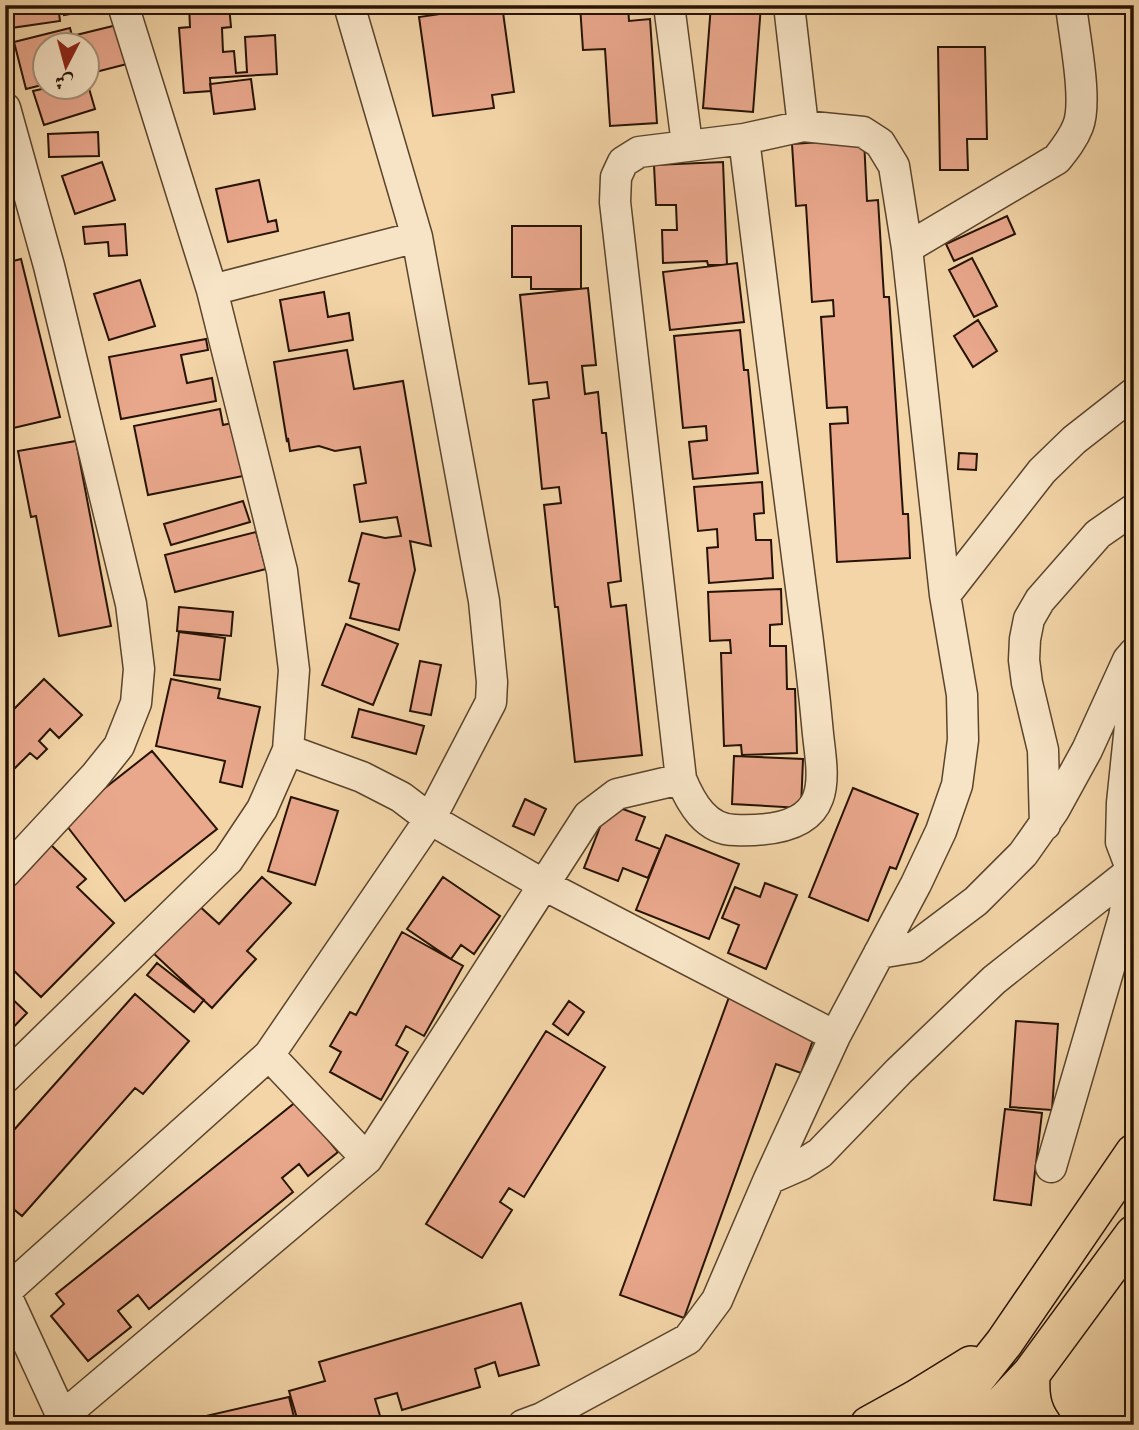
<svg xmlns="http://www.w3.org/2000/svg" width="1139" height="1430" font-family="'Old Standard TT',Amiri,serif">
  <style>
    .building { fill: #e9a78c; stroke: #271303; stroke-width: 2 }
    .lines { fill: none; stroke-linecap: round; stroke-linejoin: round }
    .minor-casing { stroke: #5a442c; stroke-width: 33 }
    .major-casing { stroke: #271303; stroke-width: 40 }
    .minor { stroke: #f7e4c6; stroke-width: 30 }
    .major { stroke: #f3d5a8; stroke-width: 37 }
  </style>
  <rect width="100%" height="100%" fill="#f3d5a8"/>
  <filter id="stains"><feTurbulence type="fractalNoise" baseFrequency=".00286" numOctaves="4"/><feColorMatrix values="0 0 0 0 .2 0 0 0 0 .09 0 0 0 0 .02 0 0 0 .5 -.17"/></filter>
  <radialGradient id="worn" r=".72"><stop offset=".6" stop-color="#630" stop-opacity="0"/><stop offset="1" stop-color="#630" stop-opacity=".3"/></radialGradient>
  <path class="building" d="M9,5h49l2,16 -49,7z
    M62,5h46l1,2 -45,8z
    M189,5h40l2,22 -9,1 1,24 11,-1 2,22 11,-1 -2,-35 30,-2 2,39 -67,4 1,13 -27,2 -5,-65 11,-1z
    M502,5l12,87 -22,3 2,13 -61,8 -14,-99z
    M580,5h48l1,16 21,-2 7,104 -47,3 -5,-77 -22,1z
    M711,5h50l-8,107 -50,-4z
    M117,25l10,39 -39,10v-28h-42v38l-20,5 -12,-47 56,-14 2,8z
    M938,47h47l2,92h-20l1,31h-28z
    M251,79l4,30 -41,5 -4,-30z
    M88,85l7,24 -51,16 -11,-34 13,-3h16l1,3 12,-3h13z
    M98,132l1,24 -50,1 -1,-23z
    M864,139l3,62 11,-1 6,97h5l14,217h5l2,44 -73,4 -7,-138 18,-1 -1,-16 -20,1 -6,-91 13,-1 -1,-16 -21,2 -6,-97 -10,1 -4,-62z
    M102,162l13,38 -40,14 -13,-38z
    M723,162l4,103h-19l-1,-4 -44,2 -1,-33h15l-1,-25h-20l-2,-40z
    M259,180l9,42 8,-2 2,11 -50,11 -12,-53z
    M1007,216l8,18 -61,27 -8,-17z
    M125,224l2,31 -18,1 -1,-14 -23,2 -2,-17z
    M512,226h69v63h-50v-12h-19z
    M972,258l25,48 -23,11 -25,-47z
    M21,259l39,158 -55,13v-167z
    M737,263l7,59 -74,8 -7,-58z
    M140,280l15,46 -46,14 -15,-46z
    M588,288l8,77 -14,1 3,28 13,-2 4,41h4l15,148 -13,2 3,24 15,-2 16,150 -67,7 -17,-155h-3l-11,-102 17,-2 -2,-16 -17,2 -9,-89 16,-2 -2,-16 -18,2 -9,-89z
    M324,292l4,25 21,-4 4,27 -64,11 -9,-51z
    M978,320l19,31 -24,16 -19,-31z
    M740,330l4,40h4l10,103 -65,6 -4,-37 18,-2 -1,-14 -23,2 -9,-92z
    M206,339l2,11 -27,5 6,28 25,-5 4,23 -95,18 -12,-62z
    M347,350l7,39 49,-8 28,165 -21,-5 5,29 -16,60 -49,-12 9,-34 -10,-3 13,-48 23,5 16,-2 -4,-19 -37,5 -6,-37 12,-2 -6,-36 -25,4 -16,-5 -29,5 -2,-13 -1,4 -13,-80z
    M220,409l3,16 9,-2 11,53 -95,19 -14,-69z
    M76,441l35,185 -52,10 -23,-120 -5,1 -13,-66z
    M959,453l18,1 -1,16 -18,-1z
    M762,482l2,31 -10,1 2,26h15l2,38 -64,5 -2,-35 11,-1 -1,-18 -19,2 -4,-44z
    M243,501l7,21 -79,23 -7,-21z
    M256,532l10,37 -91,23 -10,-37z
    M781,589l1,35 -12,1v21h16l1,43h8l2,64 -55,2 -1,-10 -17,1 -3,-93h10l-1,-13 -20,1 -2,-49z
    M179,607l54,5 -2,24 -54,-5z
    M346,624l52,20 -25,61 -51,-20z
    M179,632l46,6 -5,42 -46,-5z
    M420,661l21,4 -10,50 -21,-4z
    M44,679l38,36 -23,23 -9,-9 -11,12 8,8 -10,10 -7,-6 -25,25v-60z
    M171,679l49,10 -2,9 42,9 -18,80 -22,-5 5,-21 -69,-15z
    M359,709l65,17 -8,28 -64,-17z
    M152,751l65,78 -92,72 -62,-80z
    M734,756l69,3 -2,49 -69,-4z
    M853,788l65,26 -22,55 -6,-2 -22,54 -59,-24z
    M291,797l47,14 -23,74 -47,-14z
    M525,799l21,10 -12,26 -21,-9z
    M609,804l36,13 -9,23 24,9 -12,29 -25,-10 -5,13 -34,-13z
    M666,835l73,29 -30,75 -73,-29z
    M50,844l36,35 -9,8 37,36 -73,74 -36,-35v-73z
    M262,877l29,26 -44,48 9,8 -44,49 -60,-56 45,-48 22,20z
    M443,877l57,39 -26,38 -13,-9 -10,14 -44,-30z
    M765,883l32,12 -31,74 -38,-16 11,-28 -17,-7 13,-31 25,10z
    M402,932l61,34 -39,70 -18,-10 -10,19 12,7 -27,48 -51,-28 11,-20 -11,-6 20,-34 6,3z
    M157,963l47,37 -10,12 -47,-37z
    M732,989l84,43 -15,41 -25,-9 -92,254 -64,-23z
    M5,992l22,21 -22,23z
    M135,994l54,47 -46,53 -8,-6 -113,128 -17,-14v-62z
    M569,1001l15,11 -16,23 -15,-11z
    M1016,1021l42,3 -6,86 -42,-3z
    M546,1031l59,36 -81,130 -15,-9 -9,14 12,8 -30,48 -56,-34z
    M297,1101l41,51 -30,24 -9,-12 -17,14 11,14 -144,117 -11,-14 -20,16 13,16 -43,34 -37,-45 13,-12 -8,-10z
    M1005,1109l37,4 -11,92 -37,-5z
    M521,1303l18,62 -40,11 -4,-14 -20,7 5,18 -78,23 -5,-17 -22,6 6,20 -19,6h-63l-10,-34 36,-10 -6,-19z
    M289,1397l7,28h-129z"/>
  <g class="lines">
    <defs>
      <path id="minor" d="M669,5l18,139
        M789,5l14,121
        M5,108l44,158 82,338 8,65 -3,34 -17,43 -24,30 -90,97
        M907,248l150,-89c8,-10 16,-20 21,-33 10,-25 -4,-91 -7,-121
        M212,290l205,-53
        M945,595l97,-124 32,-31 60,-47
        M288,750l74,27 39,20 29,22 114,66 291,151
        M681,779c10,24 25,51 54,51 28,1 72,-1 83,-32 7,-19 2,-44 0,-64 -4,-44 -9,-87 -15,-131 -20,-155 -40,-309 -59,-464
        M1045,825l-2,-75 -16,-67 -3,-23 1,-21 4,-20 11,-19 58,-66 36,-25
        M879,953l36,-6 61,-46 47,-47 31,-44 33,-60 41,-90 6,-7
        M269,1055l98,104
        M5,1078l223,-218 34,-51 26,-59 6,-80 -12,-99 -70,-281 -89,-285
        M1051,1167l73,-250 8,-46 -11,-29 1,-39 12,-116
        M769,1179l32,-14 19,-12 79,-82 95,-91 140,-111
        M5,1292l264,-237 161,-236 61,-117 1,-20 -8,-81 -67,-364 -68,-232
        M5,1293l61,132
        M63,1416l304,-257 221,-343 29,-22 64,-15 -66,-577 1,-25 7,-15 16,-10 105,-13 59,-13 60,6 17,11 14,23 13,82 38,347 17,100 1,45 -6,45 -16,46 -25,53 -81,152 -66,143 -52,121 -29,39 -146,79 -19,7"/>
      <path id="major" d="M1031,1374c-1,19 0,35 12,51
        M869,1425l47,-26 55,-34
        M932,1425l38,-39 34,-43 130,-190
        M983,1425l48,-51 103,-140"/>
    </defs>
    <use href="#minor" class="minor-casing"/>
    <use href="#major" class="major-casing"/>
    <use href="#minor" class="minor"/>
    <use href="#major" class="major"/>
  </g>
  <rect width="1139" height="1430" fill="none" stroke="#f3d5a8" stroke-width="28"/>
  <rect x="7" y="7" width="1125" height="1416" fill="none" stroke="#271303" stroke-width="3.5"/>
  <rect x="14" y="14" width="1111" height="1402" fill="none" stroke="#271303" stroke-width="2"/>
  <g transform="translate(66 66) rotate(186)"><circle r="33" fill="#f7e4c6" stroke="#a49078" stroke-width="2"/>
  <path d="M0-5L12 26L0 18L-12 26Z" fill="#8f2418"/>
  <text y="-10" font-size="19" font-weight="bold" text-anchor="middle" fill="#271303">ش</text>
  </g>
  <rect width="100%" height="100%" filter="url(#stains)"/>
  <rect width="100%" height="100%" fill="url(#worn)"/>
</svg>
